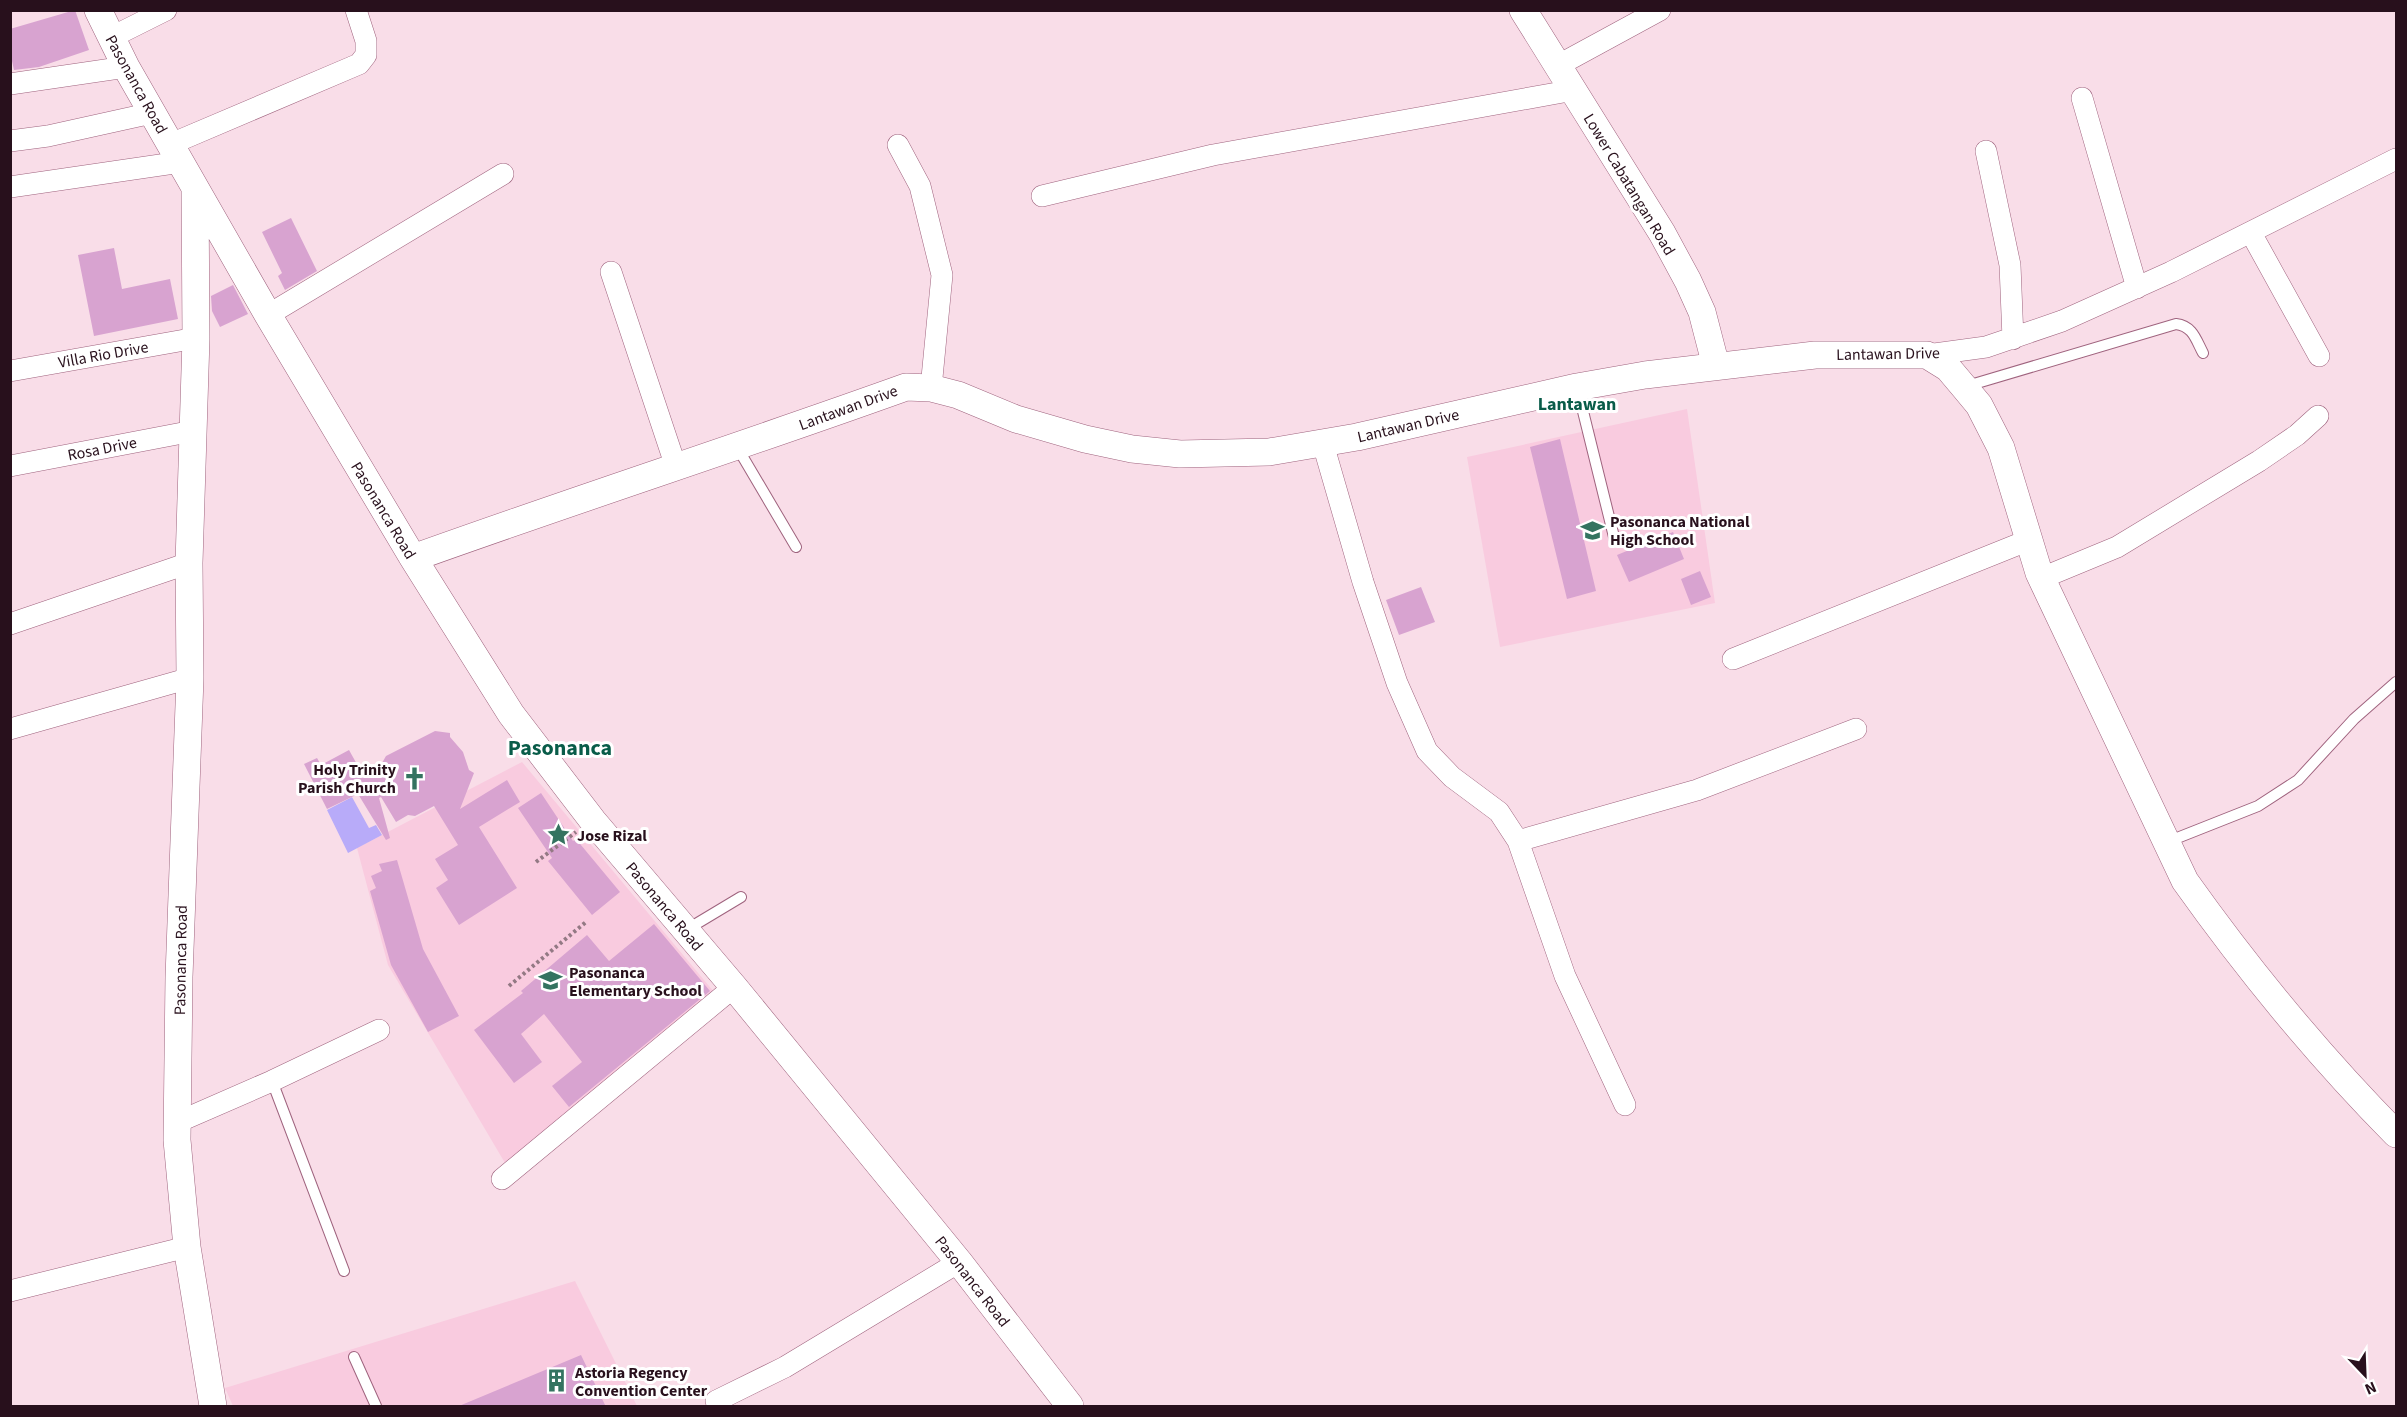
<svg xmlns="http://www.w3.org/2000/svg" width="2407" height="1417" font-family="'Source Sans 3',sans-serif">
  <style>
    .built { fill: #f9cbdf }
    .green { fill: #b8abf9 }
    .building { fill: #d8a3d0 }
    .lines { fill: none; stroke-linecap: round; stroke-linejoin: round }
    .service-casing { stroke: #9f637e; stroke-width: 12 }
    .minor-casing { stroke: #9f637e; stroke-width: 22 }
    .tertiary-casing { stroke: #9f637e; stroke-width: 28 }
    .path { stroke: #937984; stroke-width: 4; stroke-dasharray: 3 3; stroke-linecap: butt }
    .service { stroke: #fff; stroke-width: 10 }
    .minor { stroke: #fff; stroke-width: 21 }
    .tertiary { stroke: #fff; stroke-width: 27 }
    .labels { text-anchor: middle; stroke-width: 6; stroke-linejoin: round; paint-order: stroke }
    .street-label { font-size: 16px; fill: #28101c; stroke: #fff }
    .poi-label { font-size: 16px; font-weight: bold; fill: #28101c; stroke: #fff; text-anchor: start }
    .neighbourhood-label { font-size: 18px; font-weight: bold; fill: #095c49; stroke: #fff }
    .district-label { font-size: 22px; font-weight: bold; fill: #095c49; stroke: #fff }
  </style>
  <rect width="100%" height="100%" fill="#f9dde8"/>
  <path class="built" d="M1687,409l28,194 -215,44 -33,-190z
    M522,762l197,236 -211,170 -120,-203 -31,-117z
    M575,1281l62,125h-404l-8,-18z"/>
  <path class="green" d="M352,797l17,31 7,-3 6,10 -34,18 -21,-43z"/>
  <path class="building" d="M75,10l14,40 -50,17 -25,3 -4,-18v-23z
    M291,218l26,53 -32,19 -7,-14 4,-3 -20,-41z
    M114,248l8,41 48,-10 8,40 -84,17 -16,-81z
    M233,285l15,29 -28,13 -8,-16 -1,-15z
    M1560,439l36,152 -29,8 -37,-152z
    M1673,532l11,27 -55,23 -12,-27z
    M1700,571l11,26 -20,8 -10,-26z
    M1421,587l14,35 -36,13 -13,-35z
    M435,731l15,2v4l13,15 6,18 5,3 -14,36 47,-29 13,22 -41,25 38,61 -58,37 -23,-37 12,-8 -13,-21 23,-14 -24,-39 -19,10 -7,-1 -12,7 -15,-25 -2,1 11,40 -4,2 -28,-46 -31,15 -23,-45 13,-6 4,7 28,-15 14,25 19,-12 4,-7z
    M541,793l32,48 3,-2 44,53 -28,23 -44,-54 4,-3 -34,-50z
    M397,860l26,89 36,67 -31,16 -37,-67 -21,-74 6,-3 -5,-12 11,-5 -3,-7z
    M654,924l56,67 -141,116 -17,-21 30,-24 -38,-48 -23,20 21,28 -28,21 -40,-53 49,-37 -2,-2 66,-56 22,26z
    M581,1355l25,52h-147v-1z"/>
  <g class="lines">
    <defs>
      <path id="service" d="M1967,386l209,-62c17,2 20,16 27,29
        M1577,387l38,154
        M737,447l59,100
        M2167,842l91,-36 40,-26 56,-61 42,-37
        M686,930l55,-33
        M272,1081l72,190
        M354,1357l22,49"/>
      <path id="minor" d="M110,38l56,-28
        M1557,66l103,-56
        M10,84l116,-17
        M2082,98l55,190
        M10,141l38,-5 104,-23
        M171,144l188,-80 7,-9v-14l-10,-31
        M898,145l22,41 22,89 -11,113
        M1986,151l24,114 3,74
        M10,187l171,-25
        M1042,196l171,-41 361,-65
        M2251,233l68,123
        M611,272l65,195
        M268,315l235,-141
        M1927,355l59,-8 76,-26 109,-49 225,-113
        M10,371l186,-33
        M1323,444l40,138 34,101 30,68 25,26 47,35 19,29 47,135 60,129
        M10,466l183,-35
        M2042,578l75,-31 142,-86 38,-26 21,-19
        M10,624l179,-61
        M1733,659l296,-119
        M10,729l180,-51
        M1518,841l179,-51 159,-61
        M178,1122l94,-41 107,-51
        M502,1179l232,-192
        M10,1291l177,-44
        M716,1401l69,-34 174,-105"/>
      <path id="tertiary" d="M98,10l28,57 142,248 145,243 98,156 82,107 141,166 225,275 111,144
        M1523,10l139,223 26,48 14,31 14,54
        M195,188l1,150 -7,225 1,115 -11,299 -2,163 10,107 26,159
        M413,558c164,-59 329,-112 493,-171l25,1 27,7 58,24 69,20 47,10 48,5 89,-2 88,-15 220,-50 68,-12 170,-20h112l21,13 16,19 15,18 22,43 38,125 146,308c64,90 134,175 211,253"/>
    </defs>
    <use href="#service" class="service-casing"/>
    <use href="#minor" class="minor-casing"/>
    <use href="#tertiary" class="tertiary-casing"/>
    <path class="path" d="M536,862l40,-30
      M509,986l77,-64"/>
    <use href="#service" class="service"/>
    <use href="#minor" class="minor"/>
    <use href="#tertiary" class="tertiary"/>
  </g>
  <defs>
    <symbol id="school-bare" viewBox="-9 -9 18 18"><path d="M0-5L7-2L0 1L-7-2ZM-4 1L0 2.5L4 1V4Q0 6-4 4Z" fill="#347360" stroke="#fff" stroke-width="2.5" paint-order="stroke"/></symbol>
    <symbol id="church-bare" viewBox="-9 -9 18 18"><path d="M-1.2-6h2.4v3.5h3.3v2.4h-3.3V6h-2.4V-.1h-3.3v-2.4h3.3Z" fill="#347360" stroke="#fff" stroke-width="2.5" paint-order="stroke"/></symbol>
    <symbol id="sight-bare" viewBox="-9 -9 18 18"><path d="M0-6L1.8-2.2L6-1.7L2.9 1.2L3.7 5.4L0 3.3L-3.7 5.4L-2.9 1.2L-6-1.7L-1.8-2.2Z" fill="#347360" stroke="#fff" stroke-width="2.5" paint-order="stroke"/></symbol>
    <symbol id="building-bare" viewBox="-9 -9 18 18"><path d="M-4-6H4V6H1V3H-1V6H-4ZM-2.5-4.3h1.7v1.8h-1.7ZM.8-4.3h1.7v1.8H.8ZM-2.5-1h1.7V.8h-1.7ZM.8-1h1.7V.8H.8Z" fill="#347360" stroke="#fff" stroke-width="2.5" paint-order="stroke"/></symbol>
  </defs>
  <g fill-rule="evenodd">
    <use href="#school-bare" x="1576" y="514" width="33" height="33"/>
    <use href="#church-bare" x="398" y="762" width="33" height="33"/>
    <use href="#sight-bare" x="542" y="818" width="33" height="33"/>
    <use href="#school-bare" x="534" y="964" width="33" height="33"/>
    <use href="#building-bare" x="540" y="1364" width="33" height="33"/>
  </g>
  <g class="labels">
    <g class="street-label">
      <text transform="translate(137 84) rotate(61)" y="6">Pasonanca Road</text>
      <text transform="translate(1630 184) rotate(59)" y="6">Lower Cabatangan Road</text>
      <text transform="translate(1888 353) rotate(-1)" y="6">Lantawan Drive</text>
      <text transform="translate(103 354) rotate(-10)" y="6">Villa Rio Drive</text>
      <text transform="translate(848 407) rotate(-20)" y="6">Lantawan Drive</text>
      <text transform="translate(1408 425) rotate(-13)" y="6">Lantawan Drive</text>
      <text transform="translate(102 448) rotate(-11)" y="6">Rosa Drive</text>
      <text transform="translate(384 510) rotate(59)" y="6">Pasonanca Road</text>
      <text transform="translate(665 906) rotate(50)" y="6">Pasonanca Road</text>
      <text transform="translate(180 960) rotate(-89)" y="6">Pasonanca Road</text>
      <text transform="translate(973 1281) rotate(52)" y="6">Pasonanca Road</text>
    </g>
    <g class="poi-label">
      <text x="1610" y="527">Pasonanca National<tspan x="1610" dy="18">High School</tspan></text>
      <text x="396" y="775" text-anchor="end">Holy Trinity<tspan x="396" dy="18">Parish Church</tspan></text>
      <text x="577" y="841">Jose Rizal</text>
      <text x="569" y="978">Pasonanca<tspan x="569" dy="18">Elementary School</tspan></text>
      <text x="575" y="1378">Astoria Regency<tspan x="575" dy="18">Convention Center</tspan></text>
    </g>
    <g class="neighbourhood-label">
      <text x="1577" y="410">Lantawan</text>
    </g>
    <g class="district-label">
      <text x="560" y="755">Pasonanca</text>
    </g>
  </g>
  <rect width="2407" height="1417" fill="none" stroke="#28101c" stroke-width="24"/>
  <g transform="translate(2365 1375) rotate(157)" stroke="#ffffff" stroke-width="4.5" paint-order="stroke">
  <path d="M0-4.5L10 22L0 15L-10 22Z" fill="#28101c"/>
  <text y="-9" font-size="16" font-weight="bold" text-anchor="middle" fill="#28101c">N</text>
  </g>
</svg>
